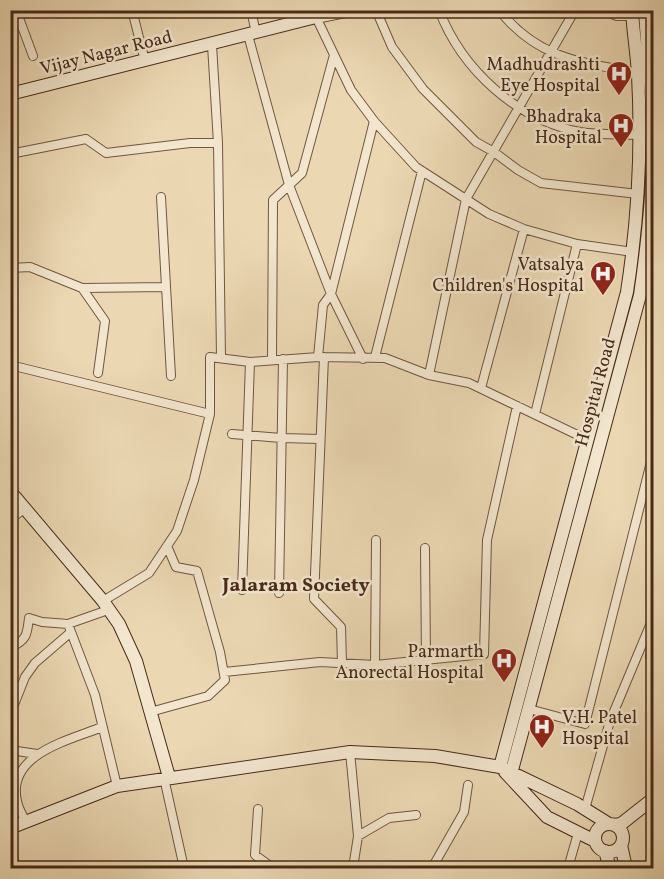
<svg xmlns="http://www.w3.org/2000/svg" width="664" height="879" font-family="Vollkorn,serif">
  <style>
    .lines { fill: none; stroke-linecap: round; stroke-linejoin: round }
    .street-casing { stroke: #715640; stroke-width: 10 }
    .secondary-casing { stroke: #482a19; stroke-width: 14 }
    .street { stroke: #f2e6ce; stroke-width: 8 }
    .secondary { stroke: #f2e6ce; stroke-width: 12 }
    .labels { text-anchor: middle; stroke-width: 5; stroke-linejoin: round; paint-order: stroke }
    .street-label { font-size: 18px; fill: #482a19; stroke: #f2e6ce }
    .poi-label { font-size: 18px; fill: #482a19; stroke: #f2e6ce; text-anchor: end }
    .neighbourhood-label { font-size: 20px; font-weight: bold; fill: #482a19; stroke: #f2e6ce }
  </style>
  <rect width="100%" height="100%" fill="#ebd8b3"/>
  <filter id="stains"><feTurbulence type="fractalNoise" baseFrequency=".00333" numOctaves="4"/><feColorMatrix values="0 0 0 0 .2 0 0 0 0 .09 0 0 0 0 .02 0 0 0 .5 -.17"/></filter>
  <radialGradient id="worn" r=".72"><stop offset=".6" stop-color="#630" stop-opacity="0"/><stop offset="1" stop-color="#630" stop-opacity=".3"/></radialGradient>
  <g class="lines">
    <defs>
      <path id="street" d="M16,10l17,46
        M132,10l13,51
        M251,10l5,23
        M376,10l16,37 31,42 53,53 18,10 24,18 23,13 97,11
        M439,10c23,60 78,110 141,122 19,3 40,2 60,3
        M499,10c39,49 81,52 139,63
        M602,10l15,6h15
        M316,17l35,73 23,31 42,46 73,47 35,15 53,15 56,8
        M248,35l41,150 42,109 32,65
        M212,45l6,98 3,214
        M10,154l76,-15 20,14 84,-10h28
        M161,197l10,179
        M10,268l20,-1 52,21
        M318,357l5,-52 8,-11 43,-173
        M324,357l-10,242 27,28 1,36
        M375,357l47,-186
        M272,360l1,-160 29,-27 32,-118
        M10,365l200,49
        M98,373l7,-52 -23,-33 84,-1
        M429,375l37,-176 109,-189
        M481,388l43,-159
        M535,414l42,-170
        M232,434l49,4 39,1
        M10,519l16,-11
        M425,548l1,112
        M242,590l8,-228
        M279,593l4,-234
        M103,601l46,-28 28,-42 17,-51 16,-66v-57l40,5 68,-5 67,1 44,17 40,8 119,57
        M68,624l27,71 22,91
        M10,648c17,-8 17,-13 19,-30l13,4 26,2 40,-14
        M650,656l4,4
        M375,665l1,-125
        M224,672l96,-10 55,3 109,-11 3,-114 30,-134
        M529,709l56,15 66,-262
        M150,712l58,-16 17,-16 -5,-28 -23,-81 -21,-4 -9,-21
        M10,715l15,-38 10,-14 36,-31
        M10,750l27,4
        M350,752l8,84 -5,32
        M164,778l20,90
        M258,809l-3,46 18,13
        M585,809l25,-88 41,-98
        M26,822c-3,-6 -8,-14 -9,-21 -11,-47 53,-61 85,-74
        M358,836l31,-18 27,-3
        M10,852l7,16
        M432,868l32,-56 4,-27
        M568,868l10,-35"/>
      <path id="secondary" d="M10,94l306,-77 35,-7
        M10,491l93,110 16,23 17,37 33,116
        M500,767l127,-475c11,-72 15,-144 11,-217 -1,-21 -5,-43 -6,-65
        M505,772l42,45 48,24
        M513,773l-1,-3 128,-475c8,-55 14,-110 13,-165 -1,-40 -6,-80 -8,-120
        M595 838a14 14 0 1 1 28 0a14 14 0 1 1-28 0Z
        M614,825l7,-1 33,-26
        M10,828l107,-42 233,-34 85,4 65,11 77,37 32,20
        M621,845l5,23
        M605,851l5,17"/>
    </defs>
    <use href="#street" class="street-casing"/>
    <use href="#secondary" class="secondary-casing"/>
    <use href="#street" class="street"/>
    <use href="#secondary" class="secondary"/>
  </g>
  <defs>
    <symbol id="hospital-pin" viewBox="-11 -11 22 30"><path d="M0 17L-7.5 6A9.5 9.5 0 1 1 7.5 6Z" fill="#8f2418" stroke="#f2e6ce"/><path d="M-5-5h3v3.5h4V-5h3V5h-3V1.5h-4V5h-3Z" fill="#fff"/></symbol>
  </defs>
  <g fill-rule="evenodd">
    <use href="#hospital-pin" x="604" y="59" width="30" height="40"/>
    <use href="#hospital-pin" x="606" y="111" width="30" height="40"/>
    <use href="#hospital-pin" x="588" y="259" width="30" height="40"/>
    <use href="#hospital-pin" x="489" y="646" width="30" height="40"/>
    <use href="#hospital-pin" x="527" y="712" width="30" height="40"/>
  </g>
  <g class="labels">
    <g class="street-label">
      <text transform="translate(106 52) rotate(-14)" y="6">Vijay Nagar Road</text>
      <text transform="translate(595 392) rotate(-75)" y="6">Hospital Road</text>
    </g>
    <g class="poi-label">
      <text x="600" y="70">Madhudrashti<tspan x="600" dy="21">Eye Hospital</tspan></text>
      <text x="602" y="122">Bhadraka<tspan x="602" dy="21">Hospital</tspan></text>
      <text x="584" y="270">Vatsalya<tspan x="584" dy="21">Children's Hospital</tspan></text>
      <text x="484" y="657">Parmarth<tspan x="484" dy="21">Anorectal Hospital</tspan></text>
      <text x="562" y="723" text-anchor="start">V.H. Patel<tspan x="562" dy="21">Hospital</tspan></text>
    </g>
    <g class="neighbourhood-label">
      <text x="296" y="591">Jalaram Society</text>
    </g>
  </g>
  <rect width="664" height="879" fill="none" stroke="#ebd8b3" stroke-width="36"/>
  <rect x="12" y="12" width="640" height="855" fill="none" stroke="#482a19" stroke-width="3"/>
  <rect x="18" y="18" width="628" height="843" fill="none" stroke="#482a19" stroke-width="1.5"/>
  <rect width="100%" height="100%" filter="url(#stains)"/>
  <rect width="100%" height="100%" fill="url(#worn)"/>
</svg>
